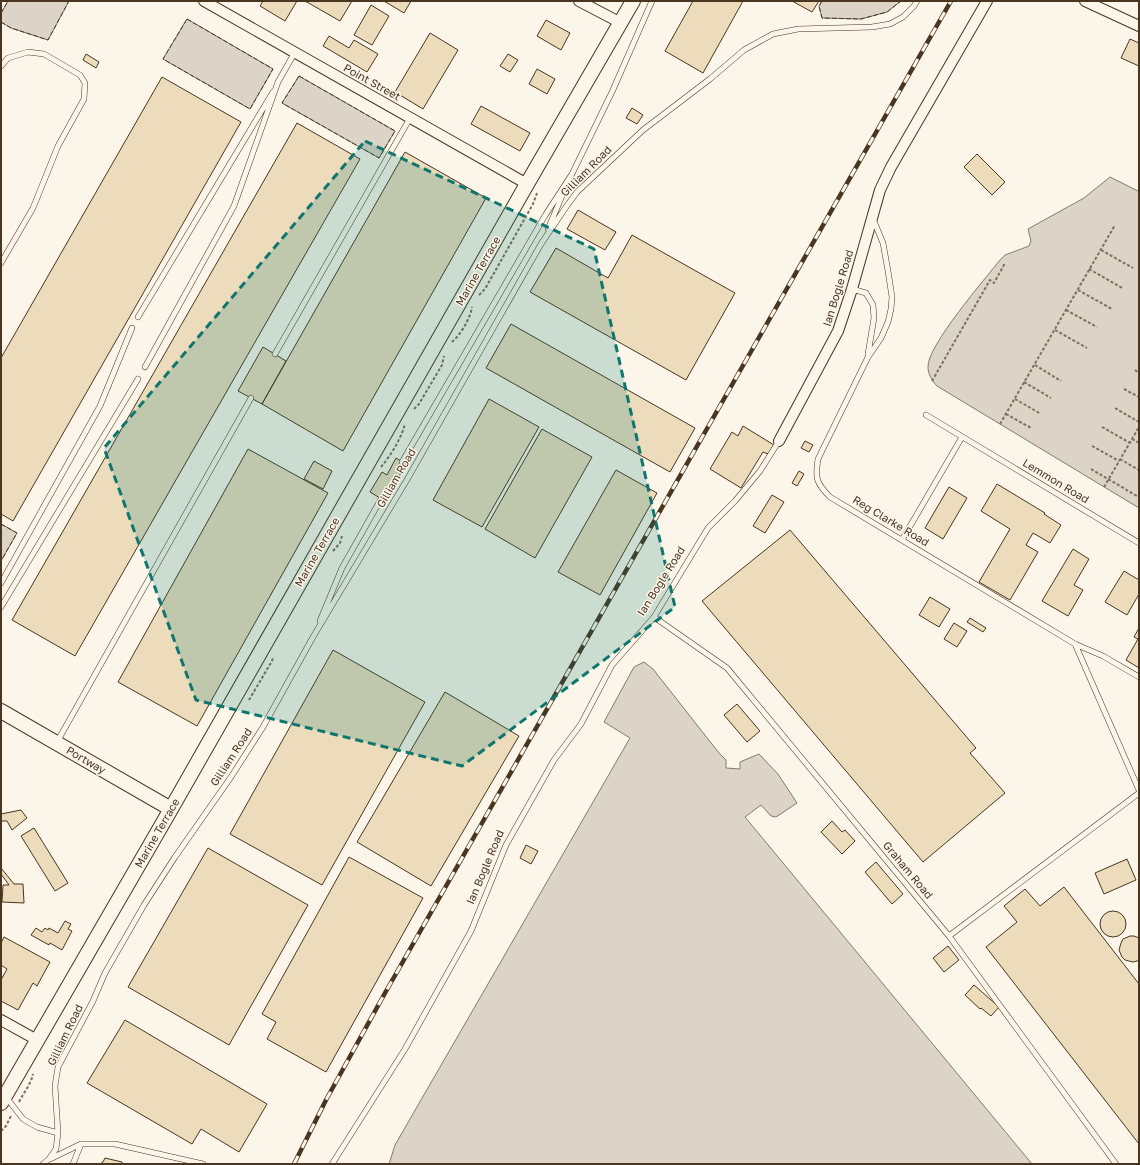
<svg xmlns="http://www.w3.org/2000/svg" width="1140" height="1165" font-family="'Golos Text',sans-serif">
  <style>
    .water { fill: #dcd4c6; stroke: #887966 }
    .building { fill: #ecdcbc; stroke: #4a3520 }
    .lines { fill: none; stroke-linecap: round; stroke-linejoin: round }
    .lane-casing { stroke: #4a3520; stroke-width: 6 }
    .street-casing { stroke: #4a3520; stroke-width: 12 }
    .secondary-casing { stroke: #4a3520; stroke-width: 16 }
    .path { stroke: #7f6f5c; stroke-width: 2; stroke-dasharray: 3 2; stroke-linecap: butt }
    .lane { stroke: #fbf6e9; stroke-width: 5 }
    .street { stroke: #fbf6e9; stroke-width: 10 }
    .secondary { stroke: #fbf6e9; stroke-width: 14 }
    .rail-casing { stroke: #4a3520; stroke-width: 4.5 }
    .rail { stroke: #fbf6e9; stroke-width: 3; stroke-dasharray: 9; stroke-linecap: butt }
    .fence { stroke: #4a3520; stroke-width: 1; stroke-dasharray: 5 2; stroke-linecap: butt }
    .marked { fill: #0f766e; fill-opacity: 0.2; stroke: #0f766e; stroke-width: 3; stroke-dasharray: 8 5; stroke-linejoin: round }
    .labels { text-anchor: middle; stroke-width: 3; stroke-linejoin: round; paint-order: stroke }
    .street-label { font-size: 11px; fill: #4a3520; stroke: #fbf6e9 }
  </style>
  <rect width="100%" height="100%" fill="#fbf6e9"/>
  <path class="water" d="M8,1h61l-21,39 -37,-12 -10,-6v-9z
    M822,1h79l-14,11 -26,7 -39,-1 -3,-12z
    M187,19l86,50 -23,40 -87,-50z
    M299,76l96,55 -16,27 -97,-55z
    M1110,177l28,14 1,-1v318l-202,-122c-5,-5 -9,-12 -9,-19 -1,-21 57,-88 72,-107l5,-5 24,-9 2,-5 -3,-12 56,-31z
    M1,524l16,9 -16,28z
    M644,662l9,7 66,84 7,7v8l14,1v-7l19,-8 19,20 19,29 -21,14 -5,-1 -10,-11 -16,12 287,347h-643l6,-19 235,-407 -26,-16 30,-55z"/>
  <path class="building" d="M263,1h34l-12,20 -25,-15z
    M305,1h47l-12,20z
    M384,1h27l-7,12z
    M693,1h50l-40,72 -38,-22z
    M792,1h27l-7,11z
    M371,5l18,11 -17,29 -18,-10z
    M546,20l24,13 -9,17 -24,-14z
    M430,33l28,17 -35,59 -28,-17z
    M329,36l20,12 5,-8 24,14 -11,18 -44,-26z
    M1130,39l9,4v23l-18,-8z
    M86,54l13,8 -3,6 -13,-8z
    M508,54l10,6 -8,12 -10,-6z
    M537,69l18,10 -8,15 -18,-10z
    M162,77l79,45 -228,399 -12,-7v-156z
    M481,106l49,27 -10,18 -49,-27z
    M632,108l11,7 -6,9 -11,-6z
    M297,123l63,36 -285,497 -63,-36z
    M405,152l81,46 -143,253 -81,-47z
    M977,154l28,28 -13,13 -28,-28z
    M578,210l38,22 -11,18 -38,-21z
    M632,235l103,58 -49,87 -156,-88 26,-44 52,30z
    M511,324l184,104 -25,44 -184,-104z
    M263,347l23,14 -24,43 -24,-13z
    M489,399l50,28 -57,100 -49,-27z
    M743,426l31,19 -6,9 -5,-2 -22,36 -31,-19 22,-37 6,4z
    M542,429l50,28 -57,101 -50,-29z
    M805,441l8,4 -4,7 -8,-4z
    M248,449l80,44 -131,233 -79,-44z
    M396,458l10,6 -21,37 -15,-9 12,-20 5,3z
    M314,461l18,10 -9,18 -19,-10z
    M616,470l41,23 -57,102 -42,-23z
    M799,471l5,3 -7,12 -5,-3z
    M997,484l48,29 -1,1 17,11 -11,18 -17,-10 -7,12 12,7 -28,48 -31,-18 31,-53 -29,-18z
    M949,487l18,11 -24,41 -18,-11z
    M772,495l12,7 -19,31 -12,-7z
    M790,530l186,218 -6,5 35,40 -82,69 -221,-261z
    M1073,549l16,10 -15,26 9,5 -15,26 -26,-15z
    M1124,571l15,9v14l-12,21 -22,-13z
    M930,597l20,12 -11,18 -20,-12z
    M970,618l16,10 -3,4 -16,-10z
    M954,623l13,8 -10,16 -13,-8z
    M1139,628v40l-13,-8 12,-21 -4,-2z
    M333,650l92,52 -103,183 -92,-51z
    M445,692l74,44 -88,150 -74,-44z
    M737,704l23,27 -13,11 -23,-27z
    M21,810l6,8 -15,12 -5,-9h-6v-7z
    M832,821l10,11 3,-2 10,11 -13,13 -21,-22z
    M34,828l34,55 -13,8 -34,-55z
    M526,845l12,6 -7,13 -11,-6z
    M208,848l100,57 -79,140 -101,-58z
    M349,857l74,41 -97,174 -59,-33 9,-17 -14,-8z
    M1127,859l9,21 -32,14 -9,-21z
    M876,862l27,32 -11,10 -27,-32z
    M1,868l13,16h9l1,19 -22,-1 1,-17h6l-8,-11z
    M1064,887l75,97v160l-153,-197 31,-25 -13,-16 21,-17 15,17z
    M1100 924a13 13 0 1 1 26 0a13 13 0 1 1-26 0Z
    M65,921l6,3 -3,5 4,2 -10,19 -12,-7 -1,2 -18,-10 5,-7 6,4 3,-4 3,2 1,-2 9,5z
    M1130,936h4l5,2v22l-2,1 -4,1 -8,-2 -3,-3 -3,-7 2,-7 2,-4z
    M4,937l46,25 -13,24 -4,-3 -15,27 -17,-9v-21l6,-11 -6,-4v-22z
    M948,946l11,14 -15,12 -11,-14z
    M974,985l25,22 -8,9 -10,-8 -1,1 -15,-14z
    M125,1020l142,84 -28,48 -38,-23 -9,15 -105,-61z
    M105,1158l17,4v2h-22l3,-2z"/>
  <g class="lines">
    <defs>
      <path id="lane" d="M1,66l7,-8 20,-6 16,2 36,21 5,8 -1,16 -26,47 -25,62 -32,55
        M571,176l41,-84 40,-91
        M873,219l10,24 5,28 4,26 -1,12 -3,13 -7,16 -13,19 -50,102c-3,19 -2,24 12,38l245,147 64,146
        M548,229l17,-40
        M852,289l14,4 7,12 1,13 -6,36
        M138,317l135,-225
        M275,354l135,-236
        M145,367l89,-161 44,-124 17,-30
        M926,415l213,128
        M402,462l144,-248 26,-40
        M902,540l60,-103
        M1,583l99,-177 32,-78
        M1,607l137,-228
        M654,617l73,51 222,268 167,228
        M320,621l22,-53 39,-69
        M1075,644l28,12 36,21
        M57,742l194,-344
        M949,936l190,-143
        M6,1097l17,22 14,8 21,6
        M50,1159l31,-15h34l88,20
        M43,1164l6,-5 7,-10 2,-16 -3,-47 3,-19 35,-66 12,-28 39,-68 31,-48 56,-80 32,-50 50,-90 95,-159 133,-234 25,-37 11,-15 66,-62 67,-51 34,-29 29,-16 25,-5 74,-2 18,-3 13,-7 11,-11 3,-5
        M73,1164l8,-20
        M332,1164l73,-115 66,-118 35,-86 48,-85 27,-36 31,-59 42,-48 54,-89 27,-27 25,-30 19,-30"/>
      <path id="street" d="M204,1l323,183
        M579,1l42,22
        M1085,1l54,25
        M779,441l59,-110 14,-42 28,-99 11,-23 96,-166
        M1,1020l36,20"/>
      <path id="secondary" d="M1,711l170,98
        M1,1103l170,-294 356,-625 106,-183"/>
    </defs>
    <use href="#lane" class="lane-casing"/>
    <use href="#street" class="street-casing"/>
    <use href="#secondary" class="secondary-casing"/>
    <path class="path" d="M1101,250l32,18
      M1089,269l33,19
      M1078,290l34,19
      M479,295l6,-6 48,-85 4,-11
      M1066,310l31,17
      M1055,330l32,18
      M452,342c9,-8 18,-23 20,-35
      M1035,365l26,16
      M1135,370l4,3
      M932,381l58,-101 4,3 11,-20
      M1024,382l27,16
      M1124,389l15,8
      M1015,399l26,15
      M1115,408l24,14
      M414,409l5,-5 23,-39 2,-9
      M1006,414l25,14
      M1000,424l115,-199
      M1102,427l28,16
      M1132,439l7,4
      M1092,446l27,15
      M1120,459l19,11
      M381,467c10,-12 20,-28 24,-43
      M1091,469l46,27
      M1104,487l35,-60
      M333,551l7,-8 2,-7
      M249,700l23,-39 1,-4
      M19,1102c5,-10 12,-18 14,-28
      M1,1131l5,-5 5,-10"/>
    <use href="#lane" class="lane"/>
    <use href="#street" class="street"/>
    <use href="#secondary" class="secondary"/>
    <defs>
      <path id="rail" d="M294,1164l32,-64 59,-107 566,-992"/>
    </defs>
    <use href="#rail" class="rail-casing"/>
    <use href="#rail" class="rail"/>
    <path class="fence" d="M822,1l-3,5 3,12 39,1 26,-7 14,-11
      M1,13l7,-12
      M187,19l86,50 -23,40 -87,-50z
      M1,22l10,6 37,12 21,-39
      M299,76l96,55 -16,27 -97,-55z
      M1,524l16,9 -16,28"/>
  </g>
  <path class="marked" d="M365,141l229,108 81,358 -213,159 -266,-66 -92,-252z"/>
  <g class="labels">
    <g class="street-label">
      <text transform="translate(372 82) rotate(29)" y="4">Point Street</text>
      <text transform="translate(586 171) rotate(-45)" y="4">Gilliam Road</text>
      <text transform="translate(478 271) rotate(-60)" y="4">Marine Terrace</text>
      <text transform="translate(838 288) rotate(-73)" y="4">Ian Bogle Road</text>
      <text transform="translate(396 478) rotate(-60)" y="4">Gilliam Road</text>
      <text transform="translate(1056 481) rotate(31)" y="4">Lemmon Road</text>
      <text transform="translate(891 521) rotate(31)" y="4">Reg Clarke Road</text>
      <text transform="translate(317 552) rotate(-60)" y="4">Marine Terrace</text>
      <text transform="translate(661 581) rotate(-58)" y="4">Ian Bogle Road</text>
      <text transform="translate(231 757) rotate(-57)" y="4">Gilliam Road</text>
      <text transform="translate(86 760) rotate(30)" y="4">Portway</text>
      <text transform="translate(157 833) rotate(-60)" y="4">Marine Terrace</text>
      <text transform="translate(485 867) rotate(-67)" y="4">Ian Bogle Road</text>
      <text transform="translate(908 870) rotate(50)" y="4">Graham Road</text>
      <text transform="translate(65 1035) rotate(-64)" y="4">Gilliam Road</text>
    </g>
  </g>
  <rect width="1140" height="1165" fill="none" stroke="#4a3520" stroke-width="4"/>
</svg>
